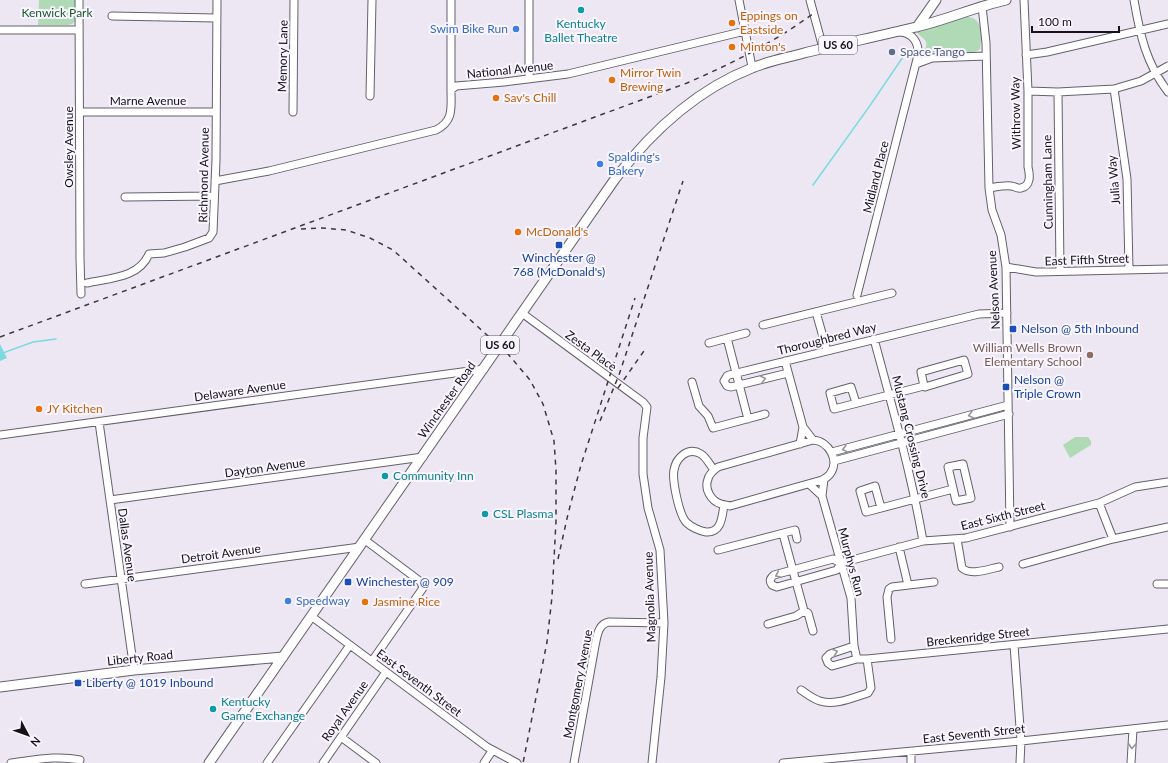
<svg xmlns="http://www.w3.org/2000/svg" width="1168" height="763" font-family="Lato,sans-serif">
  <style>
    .green { fill: #b0dab6 }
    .water { fill: #7cdbe0 }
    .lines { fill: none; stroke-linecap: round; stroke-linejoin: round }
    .stream { stroke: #7cdbe0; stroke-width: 1.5 }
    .minor-casing { stroke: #65606b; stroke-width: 9 }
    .major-casing { stroke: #65606b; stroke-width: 11 }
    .minor { stroke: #fff; stroke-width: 7 }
    .major { stroke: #fff; stroke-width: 9 }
    .rail { stroke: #3b383e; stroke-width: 1.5; stroke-dasharray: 5 5; stroke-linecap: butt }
    .oneway { stroke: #969597 }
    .culture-dot { fill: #0f9aa8; stroke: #f9f5ff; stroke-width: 1.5 }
    .food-dot { fill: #e8710a; stroke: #f9f5ff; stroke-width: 1.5 }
    .shop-dot { fill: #3f7fe0; stroke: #f9f5ff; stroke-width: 1.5 }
    .service-dot { fill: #5c6f8a; stroke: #f9f5ff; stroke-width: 1.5 }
    .transit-dot { fill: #1a4fb4; stroke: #f9f5ff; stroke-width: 1.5 }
    .education-dot { fill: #8d6e63; stroke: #f9f5ff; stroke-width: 1.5 }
    .labels { text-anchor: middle; stroke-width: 4; stroke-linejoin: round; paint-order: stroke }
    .shield { fill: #f9f5ff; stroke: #59575d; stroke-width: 1 }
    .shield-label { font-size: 11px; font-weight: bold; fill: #151317 }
    .park-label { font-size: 12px; fill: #1a592c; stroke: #f9f5ff }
    .food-label { font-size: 12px; fill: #c56008; stroke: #f9f5ff; text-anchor: start }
    .culture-label { font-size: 12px; fill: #0d838f; stroke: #f9f5ff; text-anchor: start }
    .shop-label { font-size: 12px; fill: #366cbe; stroke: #f9f5ff; text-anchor: start }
    .service-label { font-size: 12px; fill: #4e5e75; stroke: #f9f5ff; text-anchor: start }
    .street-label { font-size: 12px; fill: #151317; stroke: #f9f5ff }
    .transit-label { font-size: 12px; fill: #164399; stroke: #f9f5ff; text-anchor: start }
    .education-label { font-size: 12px; fill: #785e54; stroke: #f9f5ff; text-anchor: end }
  </style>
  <rect width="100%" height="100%" fill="#ede7f4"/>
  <path class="green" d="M39,0h36v21l-3,3 -4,1h-30z
    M965,17c19,-1 17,19 15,32 -11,9 -41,4 -55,7 -1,-12 7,-12 -7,-22v-2z
    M1075,437h13l3,4v4l-21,13 -7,-13z"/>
  <path class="water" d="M0,344l7,14 -7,3z"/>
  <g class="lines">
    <path class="stream" d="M813,185l56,-78 38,-56
      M0,354l33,-12 23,-3"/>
    <defs>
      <path id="minor" d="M79,0l1,258 1,36
        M529,0v79
        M739,0l13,67
        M810,0l13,48
        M1134,0c6,35 12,63 34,92
        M982,6l4,37 3,145 3,22 9,25 5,32 4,260
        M112,16l104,2
        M0,30h79
        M1026,55l21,-3 121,-28
        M916,64l16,-6 54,-2
        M1114,89l13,90 2,90
        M451,90v-90
        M1028,91l30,1 56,-3 27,-8 27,-15
        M1058,92l2,179
        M370,96l2,-96
        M80,112h136
        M293,112l1,-112
        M215,181l54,-10 167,-41c18,-9 15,-22 15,-40l5,-4 48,-4 64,-8 177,-43
        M989,188c7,-1 16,-3 22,-2 4,0 6,3 10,2 10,-2 9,-13 7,-21v-76l-4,-91
        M125,197l89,-1
        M1006,267l30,5 132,-3
        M87,283c23,-5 52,-5 62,-29l15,-1 21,-6 24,-9 4,-6 3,-72 1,-160
        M857,295l61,-240c1,-12 -5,-22 -18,-23
        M816,312l11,39
        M522,313l121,89 4,5 -4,31v36l5,34 12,42 4,73 -3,54 -9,86
        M763,325l129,-32
        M727,338l21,81
        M874,339c18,67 37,133 49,202
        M709,343l37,-10
        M785,361l18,66
        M788,373l-57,14 -4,-1 -3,-5 3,-5 2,-1 250,-61 28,-1
        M692,382l7,24 9,10 5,12 52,-14
        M856,403l-5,-16 -21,6 4,16 90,-23 1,1 43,-13 -4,-14 -43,12 3,14
        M99,422l35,248
        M0,435l484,-66
        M813,440c16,1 27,21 17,34 -2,3 -6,5 -8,6l-92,26c-2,-1 -6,-1 -9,-2 -10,-3 -17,-15 -13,-25 1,-5 6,-9 10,-12z
        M800,444l3,-17 10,13
        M832,452l176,-47
        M834,461l175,-47
        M963,464l8,34 -15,3 -8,-34z
        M714,470c-4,-5 -8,-13 -13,-16 -13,-8 -25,4 -27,16 -2,10 5,46 13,53 4,4 13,8 19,9 16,1 16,-16 18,-27
        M809,484l13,12 2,-17
        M822,496l29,102 3,48 3,13
        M110,500l313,-43
        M1099,503l14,36
        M881,508l-6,-22 -15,5 6,21 87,-23
        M783,534l21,77 4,2 5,18
        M957,539l5,29c9,8 26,1 37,-1
        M365,540l56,42 2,6 -51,73
        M899,547l9,38
        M718,550l77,-20 2,9
        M841,563l-4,7 -60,17 -5,-2c-3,-4 -2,-7 2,-10l59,-16 8,4 82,-22 43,-3 133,-35 36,-16 33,-5
        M1023,564l90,-25 55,-12
        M85,584l275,-37
        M1157,584h11
        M311,616l176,131 30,16
        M768,624l28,-8 8,-5
        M891,639l-4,-42 2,-8 3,-2 42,-5
        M1014,645l7,96 -1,22
        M854,646l-24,8 -4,4 2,5 4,3 25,-7h10l301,-30
        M801,690c6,4 12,9 19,11 15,5 34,-4 48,-8l3,-5 -4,-29
        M341,737l35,26
        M11,763c24,-3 46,-8 69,-3
        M267,763l83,-118
        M323,763l63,-91
        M484,763l8,-12
        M574,763l21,-117c2,-10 3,-22 14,-24l55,1
        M783,763l238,-22 147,-16
        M911,763v-11
        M1131,763l2,-34"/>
      <path id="major" d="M917,27l19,-27
        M0,687l134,-17 149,-13
        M209,763l406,-584c36,-47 81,-89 137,-111 16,-7 35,-10 52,-15 37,-9 75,-17 112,-26 30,-7 59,-20 90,-27"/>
    </defs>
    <use href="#minor" class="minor-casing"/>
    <use href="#major" class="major-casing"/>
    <use href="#minor" class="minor"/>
    <use href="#major" class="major"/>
    <path class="rail" d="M301,229l21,-1 24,2 24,8 23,12 115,104 22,26 13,24 11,37 2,29v51l-4,76 -5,45 -24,121
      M0,337l687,-254c46,-20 86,-40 127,-70
      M618,388l28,-40
      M600,421l19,-46 64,-194
      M558,559l10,-45 13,-49 54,-167"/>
  </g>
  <defs><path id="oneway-chevron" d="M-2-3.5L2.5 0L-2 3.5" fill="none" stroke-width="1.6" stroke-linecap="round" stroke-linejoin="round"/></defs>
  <g class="oneway">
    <use href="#oneway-chevron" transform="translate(763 379) rotate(-14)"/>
    <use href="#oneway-chevron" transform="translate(971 415) rotate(165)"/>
    <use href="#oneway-chevron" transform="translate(845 449) rotate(165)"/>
    <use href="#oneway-chevron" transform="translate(778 575) rotate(156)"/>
    <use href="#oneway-chevron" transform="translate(835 652) rotate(-19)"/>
    <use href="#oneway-chevron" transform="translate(1132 746) rotate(93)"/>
  </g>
  <g class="culture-dot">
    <circle cx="581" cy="10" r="4"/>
    <circle cx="385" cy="476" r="4"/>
    <circle cx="485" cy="514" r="4"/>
    <circle cx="213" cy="709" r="4"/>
  </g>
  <g class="food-dot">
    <circle cx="732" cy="23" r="4"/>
    <circle cx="732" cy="47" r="4"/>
    <circle cx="612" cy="80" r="4"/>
    <circle cx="496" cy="98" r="4"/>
    <circle cx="518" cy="232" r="4"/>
    <circle cx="39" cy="409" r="4"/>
    <circle cx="365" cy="602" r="4"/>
  </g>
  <g class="shop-dot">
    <circle cx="516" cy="29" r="4"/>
    <circle cx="600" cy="164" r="4"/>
    <circle cx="288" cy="601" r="4"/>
  </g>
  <circle class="service-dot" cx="892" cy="52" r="4"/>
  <g class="transit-dot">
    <rect x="555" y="241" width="8" height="8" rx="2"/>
    <rect x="1009" y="325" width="8" height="8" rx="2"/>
    <rect x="1002" y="383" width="8" height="8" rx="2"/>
    <rect x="344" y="578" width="8" height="8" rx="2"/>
    <rect x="74" y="679" width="8" height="8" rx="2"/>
  </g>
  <circle class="education-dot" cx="1090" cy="355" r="4"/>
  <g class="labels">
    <g class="shield">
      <rect x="819" y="36" width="38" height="18" rx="3"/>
      <rect x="481" y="336" width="38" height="18" rx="3"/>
    </g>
    <g class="shield-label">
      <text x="838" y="49">US 60</text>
      <text x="500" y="349">US 60</text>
    </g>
    <g class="park-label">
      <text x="57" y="17">Kenwick Park</text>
    </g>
    <g class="food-label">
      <text x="740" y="20">Eppings on<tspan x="740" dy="14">Eastside</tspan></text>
      <text x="740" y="51">Minton's</text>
      <text x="620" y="77">Mirror Twin<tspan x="620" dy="14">Brewing</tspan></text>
      <text x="504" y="102">Sav's Chill</text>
      <text x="526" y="236">McDonald's</text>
      <text x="47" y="413">JY Kitchen</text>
      <text x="373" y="606">Jasmine Rice</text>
    </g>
    <g class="culture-label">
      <text x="581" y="28" text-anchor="middle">Kentucky<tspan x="581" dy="14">Ballet Theatre</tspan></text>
      <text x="393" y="480">Community Inn</text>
      <text x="493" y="518">CSL Plasma</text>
      <text x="221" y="706">Kentucky<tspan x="221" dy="14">Game Exchange</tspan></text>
    </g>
    <g class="shop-label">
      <text x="508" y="33" text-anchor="end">Swim Bike Run</text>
      <text x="608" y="161">Spalding's<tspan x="608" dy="14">Bakery</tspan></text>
      <text x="296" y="605">Speedway</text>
    </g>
    <g class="service-label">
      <text x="900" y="56">Space Tango</text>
    </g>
    <g class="street-label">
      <text transform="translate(283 56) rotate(-89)" y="4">Memory Lane</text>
      <text transform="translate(510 70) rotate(-6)" y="4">National Avenue</text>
      <text x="148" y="105">Marne Avenue</text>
      <text transform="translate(1016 113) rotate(-91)" y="4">Withrow Way</text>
      <text transform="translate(69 147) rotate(-90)" y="4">Owsley Avenue</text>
      <text transform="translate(204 175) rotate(-89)" y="4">Richmond Avenue</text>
      <text transform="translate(876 177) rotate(-76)" y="4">Midland Place</text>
      <text transform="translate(1114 180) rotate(-95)" y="4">Julia Way</text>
      <text transform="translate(1048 182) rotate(-91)" y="4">Cunningham Lane</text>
      <text transform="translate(1087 260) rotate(-2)" y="4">East Fifth Street</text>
      <text transform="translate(994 290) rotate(-93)" y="4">Nelson Avenue</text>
      <text transform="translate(827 339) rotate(-14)" y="4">Thoroughbred Way</text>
      <text transform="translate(591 351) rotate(36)" y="4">Zesta Place</text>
      <text transform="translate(240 391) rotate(-8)" y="4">Delaware Avenue</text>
      <text transform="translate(447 400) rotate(-55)" y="4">Winchester Road</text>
      <text transform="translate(911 437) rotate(76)" y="4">Mustang Crossing Drive</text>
      <text transform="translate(265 468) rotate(-8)" y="4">Dayton Avenue</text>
      <text transform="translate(1003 516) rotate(-14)" y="4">East Sixth Street</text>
      <text transform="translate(127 545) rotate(82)" y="4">Dallas Avenue</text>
      <text transform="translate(221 554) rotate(-8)" y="4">Detroit Avenue</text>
      <text transform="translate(851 562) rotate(75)" y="4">Murphys Run</text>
      <text transform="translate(650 597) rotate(-92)" y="4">Magnolia Avenue</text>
      <text transform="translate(978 637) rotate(-6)" y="4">Breckenridge Street</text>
      <text transform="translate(140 658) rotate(-6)" y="4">Liberty Road</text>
      <text transform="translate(419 683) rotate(37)" y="4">East Seventh Street</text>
      <text transform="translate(578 684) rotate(-79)" y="4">Montgomery Avenue</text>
      <text transform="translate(345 711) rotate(-55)" y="4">Royal Avenue</text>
      <text transform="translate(974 734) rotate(-6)" y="4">East Seventh Street</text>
    </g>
    <g class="transit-label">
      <text x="559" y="262" text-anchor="middle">Winchester @<tspan x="559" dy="14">768 (McDonald's)</tspan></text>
      <text x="1021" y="333">Nelson @ 5th Inbound</text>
      <text x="1014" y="384">Nelson @<tspan x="1014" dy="14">Triple Crown</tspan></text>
      <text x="356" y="586">Winchester @ 909</text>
      <text x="86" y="687">Liberty @ 1019 Inbound</text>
    </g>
    <g class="education-label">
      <text x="1082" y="352">William Wells Brown<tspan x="1082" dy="14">Elementary School</tspan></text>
    </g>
  </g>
  <g transform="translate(28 735) rotate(131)" stroke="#f9f5ff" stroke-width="3" paint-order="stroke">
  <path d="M0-3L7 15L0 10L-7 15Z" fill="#151317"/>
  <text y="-6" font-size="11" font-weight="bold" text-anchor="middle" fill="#151317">N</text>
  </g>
  <path d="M1032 26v6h87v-6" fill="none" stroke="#151317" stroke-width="2"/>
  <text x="1038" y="26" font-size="12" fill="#151317" stroke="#f9f5ff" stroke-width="3" paint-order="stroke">100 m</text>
</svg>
